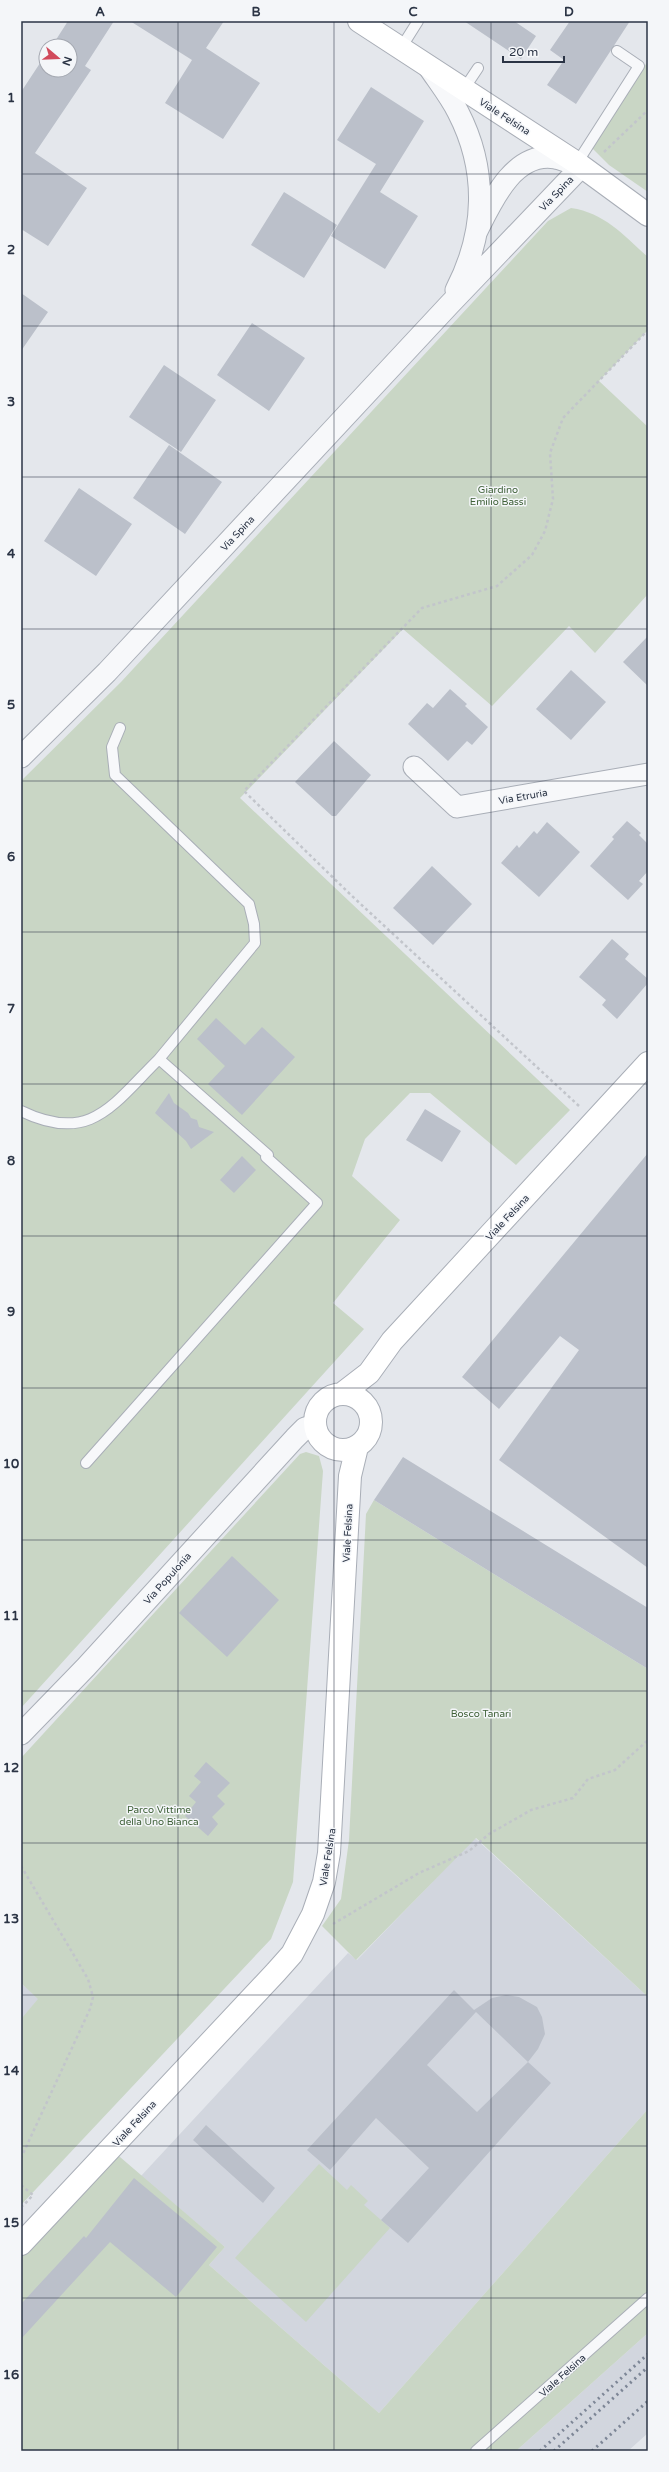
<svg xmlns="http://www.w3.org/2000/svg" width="669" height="2472" font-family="'Varela Round',sans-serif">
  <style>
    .built { fill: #d2d6de }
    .green { fill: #c9d6c5 }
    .building { fill: #bbc0ca; fill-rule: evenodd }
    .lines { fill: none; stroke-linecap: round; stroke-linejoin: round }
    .lane-casing { stroke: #a9aeb7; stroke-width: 12 }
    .street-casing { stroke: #a9aeb7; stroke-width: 23 }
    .secondary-casing { stroke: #a9aeb7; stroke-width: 24 }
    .path { stroke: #c2c5cb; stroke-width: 2.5; stroke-dasharray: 3 3; stroke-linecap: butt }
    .lane { stroke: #f7f8fa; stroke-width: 10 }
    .street { stroke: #f7f8fa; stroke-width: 21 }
    .secondary { stroke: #fff; stroke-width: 22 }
    .rail { stroke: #7d8696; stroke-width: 3; stroke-dasharray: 2 4; stroke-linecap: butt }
    .grid { fill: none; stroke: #2b3445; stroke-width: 1; stroke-opacity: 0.55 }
    .labels { text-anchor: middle; stroke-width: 3; stroke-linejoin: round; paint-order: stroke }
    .street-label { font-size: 10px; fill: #2b3445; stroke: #f4f6f9 }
    .park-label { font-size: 10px; fill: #3f6138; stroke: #f4f6f9 }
    .neatline { fill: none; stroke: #2b3445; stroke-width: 1.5 }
    .grid-label { font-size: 13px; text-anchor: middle; font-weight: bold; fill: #2b3445 }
  </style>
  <rect width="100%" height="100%" fill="#e4e7ec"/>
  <path class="built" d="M475,1838l173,159v112l-269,304 -170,-148 16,-18 -84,-71 207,-223 9,7z
    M21,1983l18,16 -18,20z
    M648,2333v100l-20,18h-112z"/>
  <path class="green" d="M648,61v131l-39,-27 -17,-17z
    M571,208c34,5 52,27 77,49v73l-49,51 49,46v167l-53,59 -26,-27 -77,80 -89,-77 -163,169 330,312 -54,55 -86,-72h-20l-45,46 -13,37 48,44 -67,83 31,26 -343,379v-927l100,-99 427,-461z
    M306,1452l13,4 4,15 -30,411 -22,57 -250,266v-186l17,-20 -17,-16v-225l279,-304z
    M374,1500l274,169v328l-172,-159 -120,122 -34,-34 19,-27 8,-59 17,-326z
    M648,2109v224l-132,118h-495v-199l92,-101 112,96 -16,18 170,148z
    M319,2164l28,26 4,-5 17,16 -4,4 26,23 -84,94 -71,-64z"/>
  <path class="building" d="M68,21h46l-29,45 6,4 -56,83 52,35 -39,58 -27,-17v-137l25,-38v16h24v-24h-18z
    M130,21h94l-18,27 54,35 -37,56 -58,-36 27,-43z
    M464,21h50l22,15 -15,23z
    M570,21h60l-54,83 -29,-19 17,-25 -14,-10z
    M371,87l53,34 -44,71 38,24 -33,53 -54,-33 45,-72 -39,-24z
    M284,192l53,33 -33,53 -53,-33z
    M21,293l27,19 -27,39z
    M252,323l53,35 -36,53 -52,-36z
    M164,365l52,35 -35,52 -52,-35z
    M169,445l53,37 -37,52 -52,-36z
    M79,488l53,36 -36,52 -52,-35z
    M648,636v50l-25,-24z
    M571,670l35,32 -35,38 -35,-31z
    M450,689l17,15 -2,2 23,21 -16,18 -5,-4 -19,20 -40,-37 19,-21 6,5z
    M334,741l37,34 -35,41h-4l-37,-34z
    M627,821l14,12 -2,2 9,9v27l-9,10 4,3 -15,16 -38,-34 24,-27 -2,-2z
    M547,822l33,30 -41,45 -38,-34 16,-18 2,3 15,-17 3,3z
    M432,866l40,38 -39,41 -40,-37z
    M612,939l17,15 -4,5 23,20v4l-31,36 -15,-14 4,-5 -27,-23z
    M216,1018l29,27 17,-18 33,30 -53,58 -34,-31 17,-18 -28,-27z
    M169,1093l5,10 14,10 3,5 6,2 2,7 15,5 -23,17 -5,-8 -31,-28z
    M425,1109l36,22 -19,31 -36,-22z
    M648,1153v415l-149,-108 80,-110 -19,-14 -61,73 -37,-32z
    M242,1156l14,14 -22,23 -14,-13z
    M403,1457l245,151v61l-274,-169z
    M232,1556l47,44 -52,57 -48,-44z
    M206,1762l24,21 -13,13 8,8 -13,13 6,7 -10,12 -23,-20 11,-14 -7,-6 12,-14 -7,-6z
    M454,1990l20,20 18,-12 14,-3 13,2 18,10 5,10 3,17 -7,15 -10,13 23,21 -143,160 -27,-23 48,-52 -53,-50 -46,52 -23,-20zM476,2012l52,50 -51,50 -50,-47z
    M206,2125l69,63 -12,15 -70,-63z
    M134,2178l83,69 -41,50 -66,-55 -89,97v-35l63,-68 2,2z"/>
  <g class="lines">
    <defs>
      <path id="lane" d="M401,48l17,-27
        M464,89l14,-21
        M577,163l62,-97 -22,-15
        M120,728l-8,19 3,28 134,129 5,20 1,19 -96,116
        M21,1111c70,34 92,-7 138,-52l109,96
        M86,1463l231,-260 -51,-46
        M476,2451l172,-153"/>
      <path id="street" d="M428,66c10,15 22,30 30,46 30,58 28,120 -2,178
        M21,757l86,-85 342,-367 132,-138c-8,-3 -18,-8 -26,-9 -41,-7 -63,43 -78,73
        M414,767l43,40 191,-33
        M21,1734l65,-67 209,-229 10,-10 10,-3"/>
      <path id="secondary" d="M359,21l218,142 71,52
        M343,1393l26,-20 23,-32 256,-278
        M315 1422a28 28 0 1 1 56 0a28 28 0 1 1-56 0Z
        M21,2244l255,-272 16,-18 21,-40 11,-32 5,-29 21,-377 7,-29"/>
    </defs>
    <use href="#lane" class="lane-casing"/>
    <use href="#street" class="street-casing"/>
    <use href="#secondary" class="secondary-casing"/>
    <path class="path" d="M604,152l44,-42
      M579,1106l-227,-210 -108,-105 178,-183 75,-22 35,-31 13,-24 8,-32 -3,-46 13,-35 85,-88
      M21,1866l67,113 5,18 -3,12 -69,149
      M333,1924l86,-51 50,-22 20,-17 42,-24 42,-12 15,-19 27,-9 33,-30
      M21,2185l12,10 -10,11"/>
    <use href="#lane" class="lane"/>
    <use href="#street" class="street"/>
    <use href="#secondary" class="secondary"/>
    <path class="rail" d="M540,2451l108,-97
      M554,2451l94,-84
      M592,2451l56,-50"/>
  </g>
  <path class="grid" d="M178,21v2430M334,21v2430M491,21v2430M21,174h627M21,326h627M21,477h627M21,629h627M21,781h627M21,932h627M21,1084h627M21,1236h627M21,1388h627M21,1540h627M21,1691h627M21,1843h627M21,1995h627M21,2146h627M21,2298h627"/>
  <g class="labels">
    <g class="street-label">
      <text transform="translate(505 116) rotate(33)" y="4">Viale Felsina</text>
      <text transform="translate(556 193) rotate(-46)" y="4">Via Spina</text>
      <text transform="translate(237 533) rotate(-47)" y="4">Via Spina</text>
      <text transform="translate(523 796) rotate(-10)" y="4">Via Etruria</text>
      <text transform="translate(507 1217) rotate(-47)" y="4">Viale Felsina</text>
      <text transform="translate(347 1533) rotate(-87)" y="4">Viale Felsina</text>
      <text transform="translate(167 1578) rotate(-48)" y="4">Via Populonia</text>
      <text transform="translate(327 1857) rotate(-81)" y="4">Viale Felsina</text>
      <text transform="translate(134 2123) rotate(-47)" y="4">Viale Felsina</text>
      <text transform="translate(562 2375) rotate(-42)" y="4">Viale Felsina</text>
    </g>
    <g class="park-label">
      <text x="498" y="493">Giardino<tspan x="498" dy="12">Emilio Bassi</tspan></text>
      <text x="481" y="1717">Bosco Tanari</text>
      <text x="159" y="1813">Parco Vittime<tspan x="159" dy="12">della Uno Bianca</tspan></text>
    </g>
  </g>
  <rect width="669" height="2472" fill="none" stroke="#f4f6f9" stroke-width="44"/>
  <g transform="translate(58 58) rotate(109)"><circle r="19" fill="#f4f6f9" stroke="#a4a8b1"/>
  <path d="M0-3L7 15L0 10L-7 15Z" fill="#d1495b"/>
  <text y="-6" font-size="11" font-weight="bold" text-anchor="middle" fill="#2b3445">N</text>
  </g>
  <path d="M503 56v6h61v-6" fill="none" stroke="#2b3445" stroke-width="2"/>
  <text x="509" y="56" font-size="12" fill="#2b3445" stroke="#f4f6f9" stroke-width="3" paint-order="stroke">20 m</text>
  <rect x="22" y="22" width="625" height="2428" class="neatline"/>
  <g class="grid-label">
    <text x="100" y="16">A</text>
    <text x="256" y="16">B</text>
    <text x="413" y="16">C</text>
    <text x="569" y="16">D</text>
    <text x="11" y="102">1</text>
    <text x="11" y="254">2</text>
    <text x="11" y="406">3</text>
    <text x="11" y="558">4</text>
    <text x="11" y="709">5</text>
    <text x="11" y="861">6</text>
    <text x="11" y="1013">7</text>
    <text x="11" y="1165">8</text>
    <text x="11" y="1316">9</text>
    <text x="11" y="1468">10</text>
    <text x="11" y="1620">11</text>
    <text x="11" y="1772">12</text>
    <text x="11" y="1923">13</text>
    <text x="11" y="2075">14</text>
    <text x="11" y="2227">15</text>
    <text x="11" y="2379">16</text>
  </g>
</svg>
